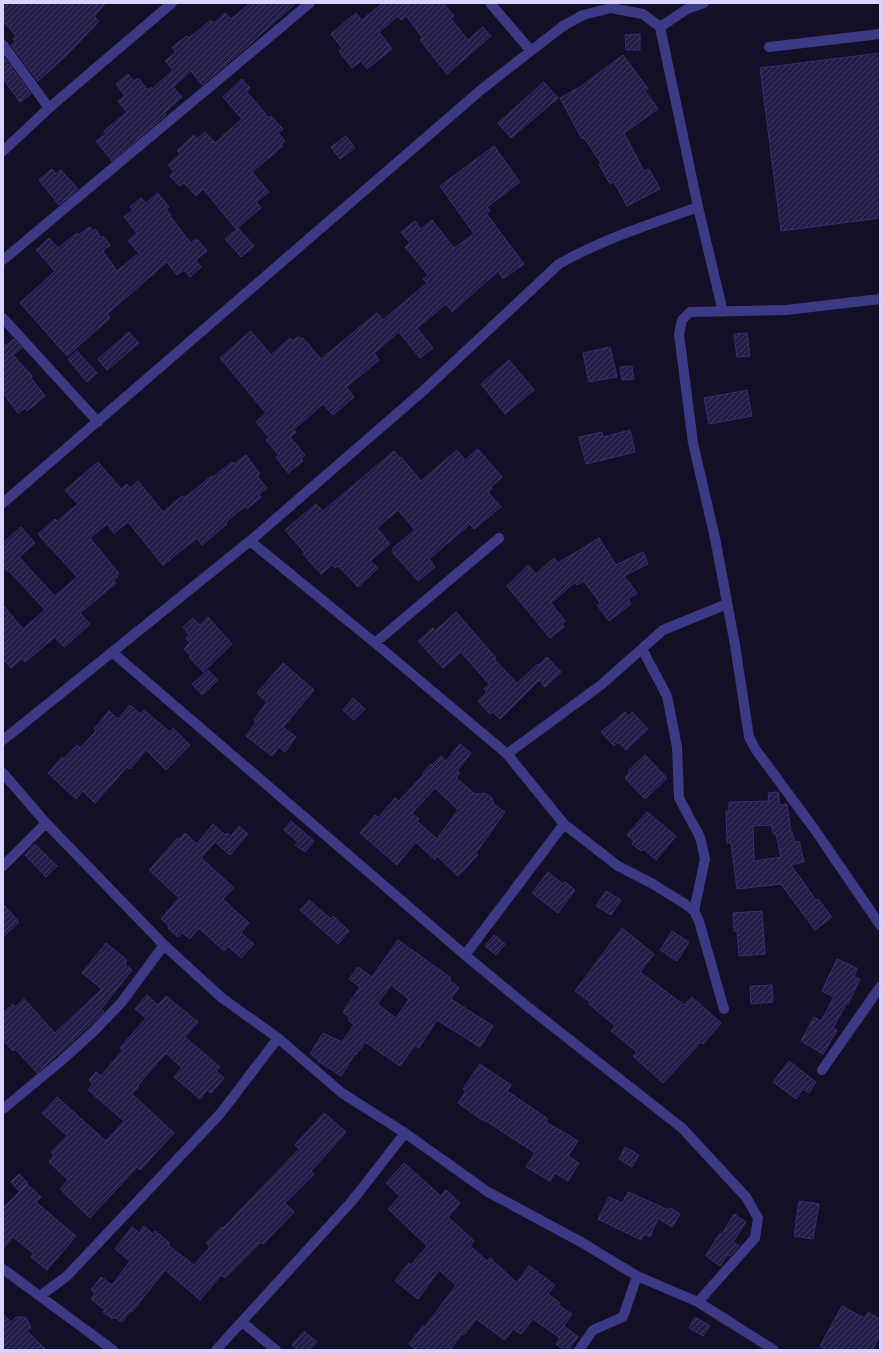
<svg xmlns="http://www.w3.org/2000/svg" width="883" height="1353" font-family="Ubuntu,sans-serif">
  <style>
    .building { fill: url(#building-hatch); stroke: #3b2d73; fill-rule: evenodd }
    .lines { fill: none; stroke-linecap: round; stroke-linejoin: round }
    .minor { stroke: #3d3a85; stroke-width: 10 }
  </style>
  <defs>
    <pattern id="building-hatch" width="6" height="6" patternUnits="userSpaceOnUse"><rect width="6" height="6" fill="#241b47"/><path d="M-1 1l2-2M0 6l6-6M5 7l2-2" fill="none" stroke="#433b63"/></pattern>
  </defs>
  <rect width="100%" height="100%" fill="#130f26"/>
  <path class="building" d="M3,3h103l-12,13 5,5 -30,32 -31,28 -27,-36 5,-3 -3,-3 3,-3 -13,-15z
    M250,3h46l-43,38h1l-52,44 -11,-14 -18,16 9,10 -18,16 2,2 -54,46 -16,-20 10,-7 -2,-3 23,-19 -9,-11 7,-5 -9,-12 12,-10 6,7 4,-3 10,12 3,-3 1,2 21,-19 -8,-9 11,-9 -4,-5 15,-11 2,2 22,-18 3,3 11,-10 6,6z
    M383,3h60l11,13 -4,2 18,22 15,-13 8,9 -44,38 -27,-34 3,-2 -17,-22 -5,4 -3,-4 -19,16 13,17 -25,20 -6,-8 -9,7 -13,-17 3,-3 -11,-14 25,-21 6,7z
    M640,34v16h-14l-1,-15z
    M880,53v165l-99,13 -21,-163z
    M623,55l25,34 -3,2 13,18 -34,24 20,38 5,-2 11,20 -33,17 -13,-24 -4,2 -11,-20 2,-1 -17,-25 -2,1 -22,-41 20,-11z
    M3,56l28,38 -11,8 -17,-23z
    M242,79l8,9 -4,3 23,27 2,-2 12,13 -5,4 7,8 -4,3 2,2 -31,26 17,20 -13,10 5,6 -25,21 -33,-40 -7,7 -12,-13 -5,3 -9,-10 4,-4 -6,-7 12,-11 -3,-3 17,-16 3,4 8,-7 10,11 27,-24 -19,-22z
    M544,82l14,16 -47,40 -13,-15z
    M346,136l9,12 -15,11 -9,-12z
    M494,146l26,36 -33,25 3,4 -4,2 38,51 -21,15 -5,-8 -46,41 -6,-8 -29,24 16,20 -13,10 -21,-26 -25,21 5,7 -33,27 8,10 -21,18 -10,-11 -30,26 3,2 -6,5 15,18 -4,3 2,3 -15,12 -12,-16 3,-2 -13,-15 3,-3 -13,-15 10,-9 -46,-55 31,-27 20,24 19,-17 2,3 6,-4 6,2 17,20 56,-46 6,7 44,-37 -4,-4 5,-4 -23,-28 5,-4 -9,-11 14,-11 6,8 11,-9 22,28 20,-14 -34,-48z
    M52,169l4,5 5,-4 17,19 -19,16 -20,-25z
    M158,193l11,14 -3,2 5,6 -1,1 21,27 3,-3h4l9,11 -11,9 5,7 -11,10 -6,-7 -7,5 -10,-13 -60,52 3,4 -43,38 -47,-53 35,-32 -19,-21 13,-12 9,10 19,-15 1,2 12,-8 3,4 2,-2 6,9 2,-2 7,9 -7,6 14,20 22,-18 -11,-12 9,-8 -13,-16 9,-7 -3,-3 11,-9 5,5z
    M238,228l16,18 -13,11 -16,-18z
    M129,332l10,11 -32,27 -9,-11z
    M747,333l3,23 -13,1 -3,-23z
    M14,339l8,9 -9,7 19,21 -1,2 14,18 -18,15 -2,-3 -7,5 -15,-20v-50l3,3z
    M610,347l7,30 -28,5 -6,-29z
    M77,351l20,22 -10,9 -19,-23z
    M509,360l25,30 -29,24 -24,-30z
    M632,366l2,13 -12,1 -2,-13z
    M747,390l5,26 -43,8 -5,-26z
    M630,430l5,22 -49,12 -7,-27 23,-5 1,5z
    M478,449l24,28 -11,10 1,2 -4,3 13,15 -27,22 -4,-5 -41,35 6,8 -17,14 -25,-28v-5l22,-18 -17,-20 -21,18 13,16 -20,17 8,7 -20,19 -20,-21 -3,2 -3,-3 -11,9 -18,-20 2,-1 -20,-23 31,-26 7,7 71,-60 6,7 1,-1 20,24 36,-31 8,10z
    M246,455l14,19 -3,2 10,12 -8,6 2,3 -14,12 -2,-3 -19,16 1,2 -25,21 -5,-7 -34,27 -35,-43 -14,11 -7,-9 -17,14 28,34v4l-5,5 3,2 -36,30 10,11 -26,23 -9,-10 -30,25 -3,-4 -11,10 -8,-9v-54l20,24 22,-19 -36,-39 -1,1 -5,-5v-24l18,-16 14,16 -16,14 36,39 22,-19 -39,-43 17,-15 2,2 21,-17 -13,-14 33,-28 23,27 6,-5 3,4 8,-7 25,31 19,-16 2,2 28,-22 1,1 19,-15 2,2z
    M599,538l17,27 27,-13 5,12 -24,12 13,17 -9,6 3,5 -22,17 -12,-16 3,-2 -16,-22 -7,4 -2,-3 -24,21 14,18 -3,3 2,3 -14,11 -43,-52 21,-21 8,9 18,-16 4,5z
    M456,612l40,46 -2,1 23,24 21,-19 1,1 8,-8 14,15 -16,15 -6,-7 -39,39 -7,-7 -3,2 -12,-13 9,-9 -3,-3 5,-5 -28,-32 -18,16 -25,-27 15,-13 2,3z
    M208,617l24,27 -29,28 -14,-15 2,-1 -7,-7 6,-6 -4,-5 3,-3 -6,-8 10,-9 7,7z
    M283,663l31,27 -31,37 13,10 -11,15 -6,-5 -7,9 -26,-20 10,-14 -2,-2 13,-18 -10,-9z
    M208,670l10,10 -16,15 -10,-11z
    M353,698l12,11 -11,11 -11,-10z
    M130,705l10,9 4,-4 26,22 3,-4 17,17 -24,25 -20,-20 -16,19 -3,-2 -32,36 -12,-12 -7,8 -28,-26 14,-16 2,2 13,-14 3,3 16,-17 -2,-2 15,-18 9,8z
    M625,712l4,4 3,-4 16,17 -22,21 -8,-8 -4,4 -13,-14z
    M460,744l11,9 -14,18 3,2 -4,5 19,16 10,-1 7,5 2,6 11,8 -29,41 2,2 -20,21 -21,-20 -2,4 -19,-18 -19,23 -37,-32 15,-18 3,3 17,-20 4,3 25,-27 -1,-1 8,-9 1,1 9,-9 5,5zM435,788l23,22 -21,29 -20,-18 2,-2 -7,-6z
    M645,755l22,23 -22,21 -20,-21 5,-6 -2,-1z
    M778,792l2,13 7,-1 4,28h1l3,10 4,-1 5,21 -13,3 25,35 2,-1 14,18 -17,13 -34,-46 -44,5 -6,-46h-4l-1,-32h3v-9l40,-1 -1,-8zM772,825l1,9h3l5,23 -27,4 -1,-35z
    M647,812l29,24 -20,24 -13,-11 -2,2 -9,-7 2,-3 -7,-6z
    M291,821l23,20 -9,11 -10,-7 3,-3 -14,-12z
    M213,824l12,11 2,-2 4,3 8,-10 9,8 -18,21 -15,-13 -14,16 33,30 -11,11 26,24 -8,10 13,11 -13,14 -13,-12 -4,5 -25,-23 -9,11 -8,-6 -4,4 -10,-9 1,-2 -8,-7 18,-21 -30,-28 29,-32 2,1 5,-6 12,11z
    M35,844l22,22 -11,11 -21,-22z
    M548,872l15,12 2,-2 10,8 -17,23 -26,-20z
    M606,891l15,9 -10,15 -15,-9z
    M309,900l22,19 2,-3 16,15 -11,13 -38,-34z
    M3,904l16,18 -16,15z
    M762,911l3,43 -26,2 -2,-25h-3l-1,-18z
    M622,928l32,26 -14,18 44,33 8,-8 29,26 -18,21 -2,-2 -38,41 -30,-27 4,-4 -26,-21 4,-5 -26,-22 1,-2 -15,-11z
    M672,931l17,11 -12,19 -17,-11z
    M494,935l11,9 -9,11 -11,-9z
    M398,940l53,38 -2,2 10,8 -8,11 42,27 -13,21 -43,-27 -18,28 -4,-3 -15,21 -35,-24 -9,13 -1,-1 -14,22 -23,-15 1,-1 -9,-6 13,-21 19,9 12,-17 -6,-5 2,-2 -7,-6 17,-25 -11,-8 9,-12 14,10zM391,985l18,14 -13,19 -19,-14z
    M106,943l21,17 -2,4 7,6 -31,39 3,3 -15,14 -52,47 -22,-24 -2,2 -10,-11v-27l10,-9 2,3 9,-8 31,34 47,-44 -20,-16z
    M837,959l20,9 -3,9 6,2 -12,25 -1,-1 -14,25 4,2 -14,24 -22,-13 13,-24 7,4 13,-24 -12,-6z
    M772,985l1,17 -22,2 -1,-18z
    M147,995l11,10 8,-9 32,26 -13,15 35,30 -4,4 8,7 -13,15 -4,-3 -7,9 -26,-22 8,-9 -16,-15 -28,32 1,1 -7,8 42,39 -34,37 -3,-3 -47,51 -30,-29 8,-9 -19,-18 5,-6 -3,-4 16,-16 -25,-23 15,-16 49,44 18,-20 -36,-31 5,-6 -4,-4 7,-8 5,4 22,-26 -3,-2 26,-30 -11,-9z
    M789,1061l27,21 -7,11 -6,-4 -7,10 -23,-17z
    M480,1064l31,21 -4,6 41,28 -2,3 32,19 -10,15 11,7 -11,18 -13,-8 -5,8 -24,-14 9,-14 -49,-32 -1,1 -27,-19 8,-12 -3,-2z
    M324,1113l22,19 -35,39 3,3 -29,29 9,9 -31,32 -2,-2 -36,36 -4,-3 -21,25 -35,-30 -33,42 -2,-1 -8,11 -8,-5 -1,2 -10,-7 2,-2 -14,-11 4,-6 -4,-3 10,-13 11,8 18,-24 -15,-12 17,-22 7,6 5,-7 9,8 2,-3 15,12 -2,2 26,20 16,-18 -4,-4 16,-16 1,1 76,-79 -4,-4z
    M625,1147l14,8 -7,12 -13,-8z
    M404,1163l37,33 5,-6 14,13 -12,14 26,24 -4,5 17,15 3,-3 27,25 12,-17 26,19 -7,9 12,9 -2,2 14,9 -8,12 14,11 -10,13h-4l-8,-6 4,-6 -27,-19 -12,15 -8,-5 -8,11 -29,-21 -12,16 -2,-1 -12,16h-34l-7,-6 14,-18 2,1 31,-42 -17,-15 -21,29 -23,-18 14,-18 2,2 16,-19 -39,-37 12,-13 -14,-13z
    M19,1174l9,9 -9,8 -8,-9z
    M27,1184l14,13 -5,5 40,34 -29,34 -16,-13 3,-3 -21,-17 -10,12v-41z
    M628,1192l41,18 1,-2 10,6 -8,13 -14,-9 -8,19 -6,-3 -3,6 -43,-21 11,-22 13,6z
    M799,1201l20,3 -6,35 -19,-3z
    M734,1214l12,8 -13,20 6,4 -9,10 -2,-2 -8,12 -14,-10 14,-23 2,1z
    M842,1306l22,12 4,-6 12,7v16l-8,15h-45l-7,-4z
    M3,1314l8,8 5,-5h8l3,2 4,9 -4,3 19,19h-43z
    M695,1317l15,9 -7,10 -14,-8z
    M304,1331l13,11 -8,8h-11l-6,-5z"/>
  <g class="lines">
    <path class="minor" d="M490,3l41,48
      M660,27l27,-18 17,-6
      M3,45l46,63
      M769,47l111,-13
      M3,151l46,-43 123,-105
      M3,260l307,-257
      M880,299l-94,11 -96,2 -8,8 -3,14 14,109 22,95 20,107 14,92 7,13 59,80 65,95
      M3,318l95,104
      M3,503l479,-414 81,-63 20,-11 28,-7 32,6 17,13 38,180 25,105
      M250,541l125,102 132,111 57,70 54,42 35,18 32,20 9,7 5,10 25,88
      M375,643l124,-105
      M642,649l25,47 10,51 2,51 21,39 5,22 -11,52
      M112,652l353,303 63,52 154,121 64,69 12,21 -3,20 -57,64
      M3,740l247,-199 173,-150 136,-127c43,-25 92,-40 139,-57
      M507,754l94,-69 62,-55 64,-26
      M3,773l43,50 118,122 58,53 56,40 64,55 63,40 83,59 93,50 56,34 61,26 76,48
      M3,866l43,-43
      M465,955l99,-131
      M822,1070l58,-83
      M3,1109l58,-48 33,-30 27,-28 43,-58
      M3,1269l110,81
      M40,1296l27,-20 153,-162 58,-76
      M242,1322l34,28
      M216,1350l136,-149 53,-68
      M579,1350l14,-20 30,-13 14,-41"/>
  </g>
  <rect width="883" height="1353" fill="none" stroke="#d9d4ff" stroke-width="8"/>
</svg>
